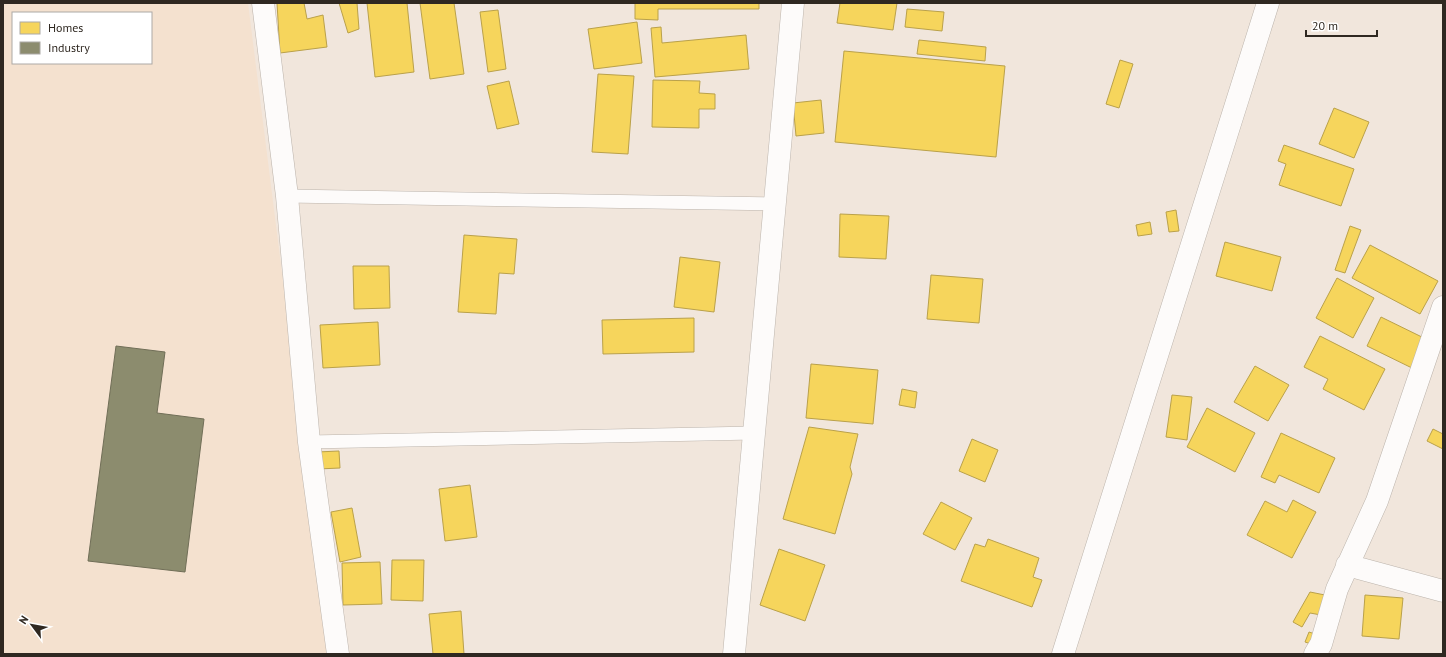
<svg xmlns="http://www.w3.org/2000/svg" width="1446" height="657" font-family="'PT Sans',sans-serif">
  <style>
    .built { fill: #f4e1cf; fill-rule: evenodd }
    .homes { fill: #f6d55c; stroke: #baa14a }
    .industry { fill: #8c8c6e; stroke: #706e57 }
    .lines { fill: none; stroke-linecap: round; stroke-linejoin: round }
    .service-casing { stroke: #bcb4ac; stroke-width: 14 }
    .minor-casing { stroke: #bcb4ac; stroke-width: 23 }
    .service { stroke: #fdfbfa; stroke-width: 13 }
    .minor { stroke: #fdfbfa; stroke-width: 22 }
  </style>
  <rect width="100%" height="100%" fill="#f1e6dc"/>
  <path class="built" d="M3,3h245l82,651h-327zM13,13h138v50h-138z"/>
  <path class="homes" d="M277,3h27l3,16 16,-4 4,32 -47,6z
    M339,3h18l2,26 -11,4z
    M367,3h40l7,69 -39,5z
    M420,3h34l10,71 -34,5z
    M635,3h124v6h-101v11l-23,-1z
    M840,3h57l-4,27 -56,-7z
    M907,9l37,3 -2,19 -37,-4z
    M498,10l8,59 -18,3 -8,-60z
    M637,22l5,41 -48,6 -6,-40z
    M661,27l1,16 84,-8 3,34 -94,8 -4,-49z
    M919,40l67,7 -1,14 -68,-7z
    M844,51l161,15 -9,91 -161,-15z
    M1120,60l13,4 -14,44 -13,-4z
    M598,74l36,2 -6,78 -36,-2z
    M653,80l47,1 -1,12 16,1v15h-16v19l-47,-1z
    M509,81l10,43 -22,5 -10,-43z
    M821,100l3,33 -28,3 -3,-33z
    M1334,108l35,14 -15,36 -35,-14z
    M1284,145l70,24 -13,37 -62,-21 7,-21 -8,-3z
    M1176,210l3,21 -10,1 -3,-20z
    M840,214l49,2 -3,43 -47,-2z
    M1150,222l2,12 -14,2 -2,-11z
    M1350,226l11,4 -16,43 -10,-3z
    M464,235l53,4 -3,35 -15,-1 -3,41 -38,-2z
    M1225,242l56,15 -9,34 -56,-15z
    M1370,245l68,36 -18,33 -68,-36z
    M680,257l40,5 -6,50 -40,-5z
    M353,266h36l1,42 -36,1z
    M931,275l52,4 -4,44 -52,-4z
    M1337,278l37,20 -21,40 -37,-20z
    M1381,317l47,23 -14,29 -47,-23z
    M694,318v34l-91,2 -1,-34z
    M378,322l2,43 -57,3 -3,-43z
    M1320,336l65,33 -21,41 -41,-21 5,-10 -24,-12z
    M811,364l67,6 -5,54 -67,-6z
    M1255,366l34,19 -21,36 -34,-19z
    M902,389l15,3 -2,16 -16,-3z
    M1172,395l20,2 -5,43 -21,-3z
    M1207,408l48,25 -20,39 -48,-25z
    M809,427l49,7 -8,33 2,7 -17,60 -52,-15z
    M1433,429l10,5v15l-16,-8z
    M1281,433l54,25 -16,35 -40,-18 -4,8 -14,-6z
    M972,439l26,11 -13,32 -26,-11z
    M339,451l1,17 -22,1 -1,-17z
    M470,485l7,52 -32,4 -6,-52z
    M1293,500l23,12 -24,46 -45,-23 18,-34 22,11z
    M941,502l31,16 -17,32 -32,-16z
    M352,508l9,49 -21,5 -9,-50z
    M988,539l51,19 -6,19 9,3 -10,27 -71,-26 14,-37 10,3z
    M779,549l46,16 -20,56 -45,-16z
    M392,560h32l-1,41 -32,-1z
    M380,562l2,42 -39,1 -1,-42z
    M1310,592l15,3 -4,20 -11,-2 -8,14 -9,-5z
    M1365,595l38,3 -4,41 -37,-3z
    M461,611l3,43h-31l-4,-40z
    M1309,632l6,2 -4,10 -6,-2z"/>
  <path class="industry" d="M116,346l49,6 -8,61 47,6 -19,153 -97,-11z"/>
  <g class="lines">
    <defs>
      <path id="service" d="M287,196l487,8
        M309,442l445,-9"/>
      <path id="minor" d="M263,3l24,193 22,246 29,212
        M1347,565l96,26
        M734,654l59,-651
        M1063,654l205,-651
        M1315,654l6,-10 16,-55 40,-88 66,-194"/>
    </defs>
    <use href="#service" class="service-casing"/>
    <use href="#minor" class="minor-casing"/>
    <use href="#service" class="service"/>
    <use href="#minor" class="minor"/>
  </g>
  <rect width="1446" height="657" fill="none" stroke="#2f2821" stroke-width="8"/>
  <rect x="12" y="12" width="140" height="52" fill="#ffffff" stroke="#aca9a6"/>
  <rect x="20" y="22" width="20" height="12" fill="#f6d55c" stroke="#aca9a6"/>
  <text x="48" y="32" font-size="12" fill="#2f2821">Homes</text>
  <rect x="20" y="42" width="20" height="12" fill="#8c8c6e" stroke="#aca9a6"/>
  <text x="48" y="52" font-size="12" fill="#2f2821">Industry</text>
  <g transform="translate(32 625) rotate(302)" stroke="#ffffff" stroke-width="3" paint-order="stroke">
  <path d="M0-3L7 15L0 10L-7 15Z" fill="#2f2821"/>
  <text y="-6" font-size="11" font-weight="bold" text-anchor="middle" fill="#2f2821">N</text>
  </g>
  <path d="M1306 30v6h71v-6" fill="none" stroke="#2f2821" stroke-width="2"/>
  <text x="1312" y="30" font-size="12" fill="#2f2821" stroke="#ffffff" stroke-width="3" paint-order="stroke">20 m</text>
</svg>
